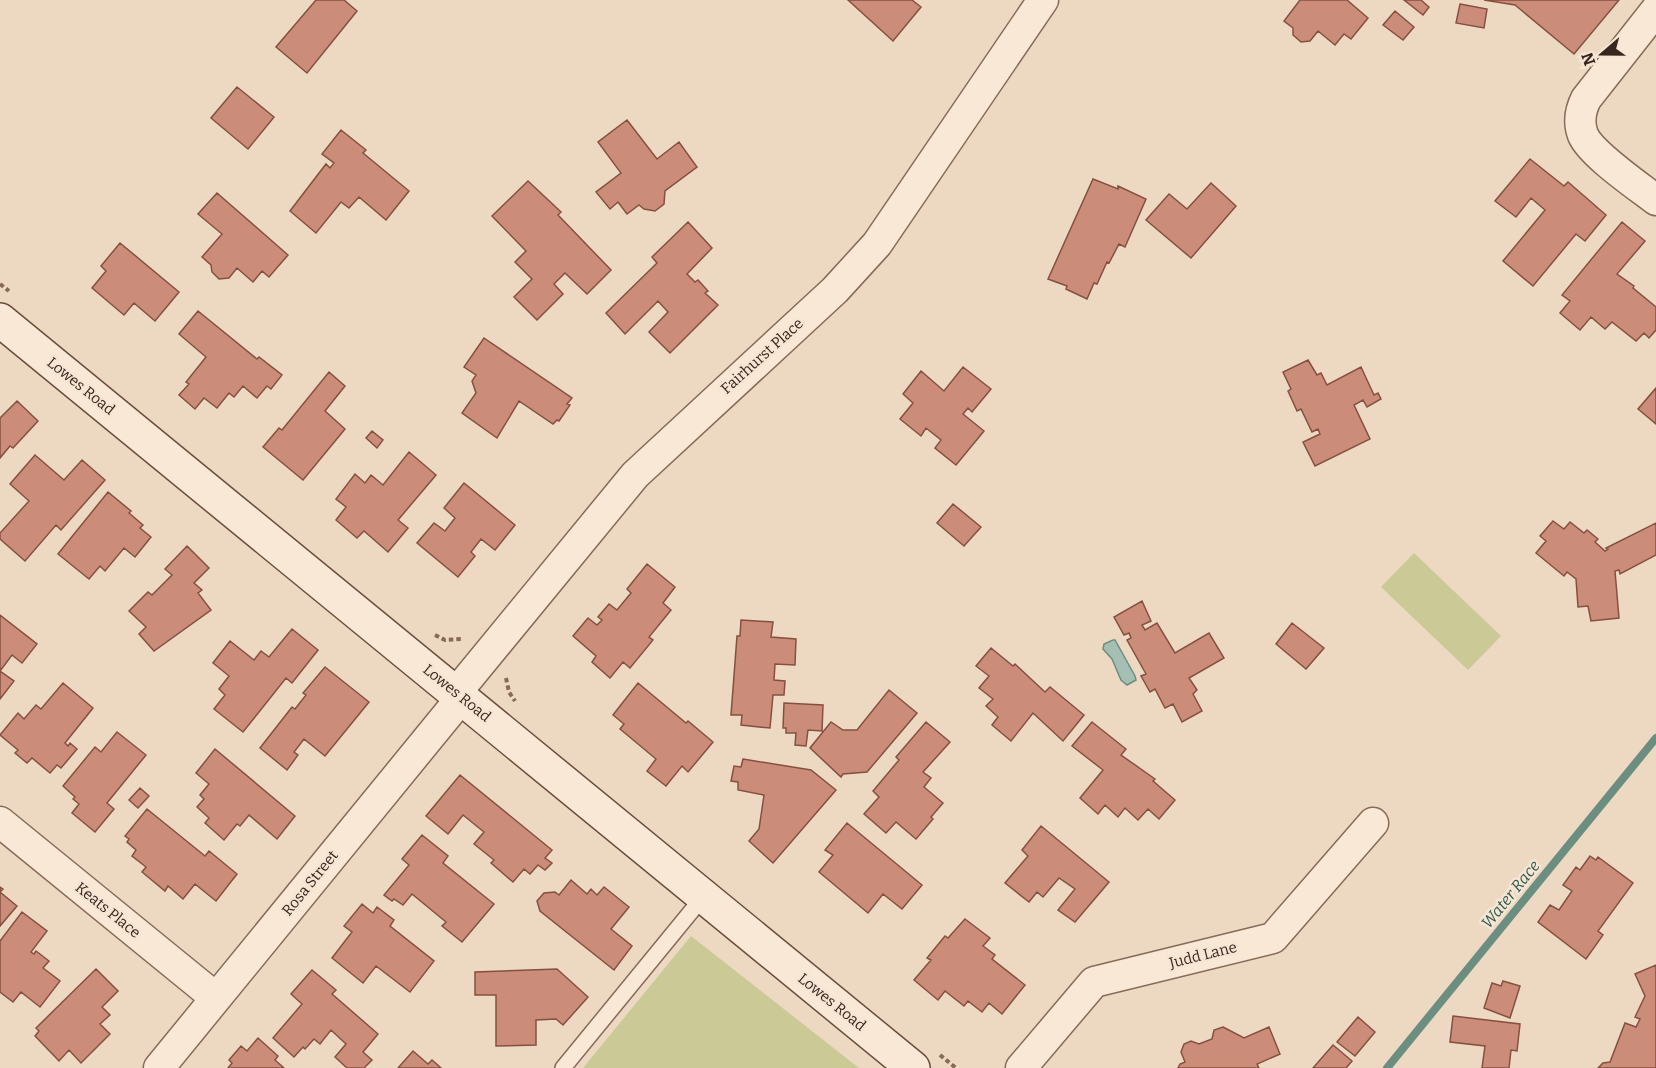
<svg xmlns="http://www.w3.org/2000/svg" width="1656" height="1068" font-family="Bitter,serif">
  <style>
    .green { fill: #cbc996 }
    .water { fill: #a5c0b3; stroke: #6c8e80; stroke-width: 1.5 }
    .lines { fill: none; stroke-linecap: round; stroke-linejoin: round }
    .stream { stroke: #6c8e80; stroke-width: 8 }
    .building { fill: #cb8d79; stroke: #865040; stroke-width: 1.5 }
    .lane-casing { stroke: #876a5a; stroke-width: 18 }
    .street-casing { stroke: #876a5a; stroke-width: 33 }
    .secondary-casing { stroke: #694c3d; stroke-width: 36 }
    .path { stroke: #876a5a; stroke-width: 4; stroke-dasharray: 4.5 3; stroke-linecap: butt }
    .lane { stroke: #f8e8d5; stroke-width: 15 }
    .street { stroke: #f8e8d5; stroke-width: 30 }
    .secondary { stroke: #f8e8d5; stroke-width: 33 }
    .labels { text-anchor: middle; stroke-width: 5; stroke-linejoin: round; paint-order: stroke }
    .street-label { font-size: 15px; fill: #37261e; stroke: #f5e5d2 }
    .water-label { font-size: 16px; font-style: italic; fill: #2d574d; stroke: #f5e5d2 }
  </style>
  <rect width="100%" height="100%" fill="#edd9c2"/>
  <path class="green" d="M1414,553l87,83 -33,34 -87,-83z
    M691,936l168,132h-276z"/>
  <path class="water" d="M1113,640h2l20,36 1,4 -9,5 -6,-5 -9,-21 -9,-10 1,-5z"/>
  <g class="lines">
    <path class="stream" d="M1387,1068l269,-330"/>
  </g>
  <path class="building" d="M316,0h28l13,11 -50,62 -31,-26z
    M848,0h64l9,7 -28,34z
    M1300,0h47l21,18 -17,21 -7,-5 -9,11 -17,-14 -8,10 -9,1 -8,-7v-7l-9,-7z
    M1404,0h17l8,7 -6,8z
    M1484,0h135l-45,54 -59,-49z
    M1460,4l27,5 -3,19 -28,-5z
    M1395,11l19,16 -11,13 -20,-15z
    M237,87l37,30 -26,32 -37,-31z
    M627,120l30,39 22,-17 18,25 -32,24 -1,13 -9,7 -11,-2 -5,-4 -12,9 -9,-12 -8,7 -14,-17 25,-19 -23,-31z
    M341,130l25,20 -3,3 46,38 -23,29 -27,-23 -10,11 -8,-6 -25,31 -26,-22 36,-47 4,4 4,-5 -12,-9z
    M1530,159l34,27 4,-4 38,33 -21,26 -9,-7 -43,52 -30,-25 42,-51 -14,-12 -15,19 -21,-16z
    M1093,179l25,10v-3l28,13 -21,48 -6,-3 -10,19 -2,-1 -10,22 -3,-1 -7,16 -21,-10 1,-3 -19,-7z
    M528,181l33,31 -3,3 53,55 -24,24 -22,-21 -11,11 9,10 -26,26 -23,-23 18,-18 -17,-17 11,-11 -34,-35z
    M1211,183l25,23 -45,52 -45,-38 23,-26 18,15z
    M217,193l71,62 -19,22 -7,-6 -9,11 -16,-14 -8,10 -10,1 -7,-7 -1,-7 -9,-8 20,-23 -24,-20z
    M688,222l24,26 -25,26 8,8 3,-2 10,11 -3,2 13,12 -48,48 -21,-21 19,-20 -10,-11 -33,33 -19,-21 51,-50 -5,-6z
    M1622,222l23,19 -28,33 17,12 -1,2 23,19v23l-7,8 -5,-5 -8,8 -24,-19 -7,7 -14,-12 -11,13 -20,-17 10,-12 -8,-6z
    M120,243l59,49 -24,29 -21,-18 -10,12 -32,-27 14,-17 -5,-5z
    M198,311l59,48 2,-2 23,18 -11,14 -4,-3 -10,12 -14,-12 -9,11 -5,-4 -12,15 -13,-10 -9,11 -16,-14 10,-11 -3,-2 20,-25 -27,-23z
    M484,338l88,60 -5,6 3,1 -11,16 -2,-1 -4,4 -34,-23 -22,37 -35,-25 14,-20 -4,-12 4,-6 -12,-8z
    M1308,360l9,15 4,-2 6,12 34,-18 13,28 4,-2 3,6 -14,8 -4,-7 -9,5 16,34 -55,27 -12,-24 17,-8 -2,-5 -6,3 -11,-23 -4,2 -9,-20 3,-2 -8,-17z
    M963,367l28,22 -19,23 -4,-4 -5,6 21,17 -28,34 -21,-17 6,-8 -15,-12 -5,8 -21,-17 13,-16 -10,-9 18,-23 23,20z
    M329,372l16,14 -20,25 20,18 -42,51 -40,-33 16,-19 3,2z
    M1656,388v36l-18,-15z
    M17,401l21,20 -25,27 -3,-2 -10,12v-40z
    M372,431l11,9 -6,8 -11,-10z
    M409,452l27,23 -38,45 10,8 -20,24 -24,-21 -7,7 -21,-18 10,-13 -10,-8 19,-25 10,9 6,-8 12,10z
    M35,455l29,25 18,-20 23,20 -44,50 -5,-5 -31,36 -25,-22v-6l29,-32 -19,-17z
    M464,483l51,42 -20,25 -14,-11 -10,13 4,4 -17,21 -41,-34 17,-20 11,8 10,-13 -11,-10z
    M108,492l23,19 -2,2 14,12 -3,3 11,9 -16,20 -11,-9 -19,23 -5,-5 -11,13 -31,-25z
    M953,504l28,23 -17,19 -27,-23z
    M1553,521l11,8 6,-7 14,11 3,-3 11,9 -3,3 10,9 3,-2 -2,-1 50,-25v32l-36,19 -1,-4 -4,1 4,47 -28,3 -3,-15 -10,1 -2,-28 -9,-7 -3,4 -28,-23 10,-12 -6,-5z
    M187,546l22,22 -15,15 8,7 -4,3 13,17 -57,41 -15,-17 7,-7 -17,-16 19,-19 4,3 20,-20 -7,-6z
    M647,564l28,23 -12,16 8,7 -22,27 4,3 -23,28 -7,-6 -13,16 -18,-16 4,-6 -23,-20 15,-18 9,7 5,-5 -4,-3 11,-13 8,6 14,-17 -4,-4z
    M1142,601l9,20 -9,4 3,5 12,-7 18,30 34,-20 15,25 -35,20 8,12 -4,4 9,17 -20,11 -9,-18 -8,4 -10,-19 -5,3 -9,-16 5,-2 -19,-34 4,-2 -2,-5 -5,2 -10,-18z
    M0,615l37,29 -15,19 -10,-8 -12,16 14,10 -14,18z
    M741,620l32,2 -2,15 25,2 -1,26 -20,-1 -1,16 11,1 -1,14h-11l-3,33 -29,-3 1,-10h-11l6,-79h3z
    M1292,623l32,25 -18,21 -30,-25z
    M292,629l26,21 -26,33 -6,-5 -43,54 -29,-23 11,-14 -6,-6 10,-13 -16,-13 17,-22 24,19 7,-9 8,6z
    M991,648l22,18 2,-2 30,28 5,-5 34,28 -21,26 -30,-28 -22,28 -19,-16 6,-8 -12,-11 7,-7 -14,-11 10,-12 -13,-10z
    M325,667l44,35 -44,54 -21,-17 -10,13 4,3 -11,15 -27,-22 32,-41 3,2 11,-14 -3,-2z
    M63,683l30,25 -28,35 3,3 2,-3 7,6 -16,19 -4,-3 -7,8 -18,-15 -5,5 -12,-10 3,-3 -18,-15 18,-22 6,6 12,-14 5,4z
    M638,683l48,40 2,-2 25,21 -25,30 -6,-6 -16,20 -19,-15 9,-12 -36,-30 4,-5 -11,-9z
    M889,690l28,23 -50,59 -24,2 -2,3 -31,-29 21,-26 12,8h14z
    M784,703l39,2 -1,26 -14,-1 -2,16 -11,-1 1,-12h-10v-5h-3z
    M926,722l24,20 -27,30 8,6 -7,9 19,16 -12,14 2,2 -17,20 -20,-17 -10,11 -22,-19 15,-17 -6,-6 26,-31 -3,-3z
    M1092,722l34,27 -5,6 34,24 -2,2 22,19 -16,19 -11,-10 -10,11 -13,-12 -7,9 -13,-12 -7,9 -18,-16 23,-28 -31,-24z
    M117,732l29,23 -39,48 7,6 -19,23 -23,-19 7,-9 -6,-5 2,-2 -12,-11 32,-39 6,5z
    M215,749l80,67 -18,23 -28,-24 -9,11 -3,-2 -13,16 -19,-17 4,-5 -12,-11 7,-8 -4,-4 9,-11 -13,-11z
    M743,759l68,11 25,20 -63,73 -24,-22 10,-12 5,-34 -26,-5v-8l-7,-1 3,-15 7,1z
    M460,775l92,75 -7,8 7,5 -7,7 -7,-5 -8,9 -6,-5 -11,13 -22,-19 3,-3 -20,-16 10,-12 -21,-17 -15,19 -22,-18z
    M140,788l9,8 -11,12 -9,-8z
    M147,809l58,47 4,-5 28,23 -21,27 -21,-17 -12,15 -15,-13 -3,5 -23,-19 4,-5 -14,-11 4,-6 -9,-8 2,-3 -4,-3z
    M847,823l75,62 -20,24 -19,-15 -15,19 -49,-41 14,-17 -8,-5z
    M1041,826l68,56 -34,40 -17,-12 17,-21 -16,-11 -16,19 -6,-5 -8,10 -24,-19 23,-27 -6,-6z
    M422,835l26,21 -5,7 51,41 -32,38 -20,-16 4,-4 -34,-28 -9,11 -9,-6 -2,2 -8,-6 25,-30 -7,-6z
    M1590,856l6,4 2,-3 35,26 -35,48 5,4 -17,24 -48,-37 12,-17 9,5 13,-19 -9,-6 13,-18 4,3z
    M571,880l16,14 4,-5 6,6 7,-8 25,20 -18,22 21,17 -18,24 -74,-59 -3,-10 7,-8 11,-1 4,3z
    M0,887l3,2 -3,3 17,14 -17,20z
    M362,904l11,9 4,-6 17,13 -4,6 44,35 -24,31 -34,-26 -13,17 -31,-25 20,-26 -8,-6z
    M22,912l25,19 -16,21 3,2 2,-3 13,10 -6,7 17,13 -20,26 -19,-15 -8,10 -13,-10v-51z
    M965,919l25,19 -7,8 12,9 -3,4 33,26 -23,29 -13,-11 -7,9 -14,-11 -4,5 -19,-15 -7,9 -24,-20 17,-20 -4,-2 18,-22 3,2z
    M1656,965v103h-58l5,-5 7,-1 15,-39 11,4 4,-8 -5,-2 10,-21 -10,-22z
    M96,969l22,22 -16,16 8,8 -10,9 10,10 -29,29 -12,-13 -10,11 -24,-25 4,-5 -3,-3z
    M557,969l31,28 -25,28 -7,-6 -20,1v25l-40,1v-51h-21v-23z
    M312,970l24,20 -4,4 46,40 -15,18 9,8 -8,8h-17l-12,-11 11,-13 -15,-14 -11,14 -6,-5 -9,10 -2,-2 -9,10 -21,-19 29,-34 -11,-10z
    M1503,981l17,5 -10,32 -26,-10 8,-25 9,3z
    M1453,1016l67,8 -3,27 -6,-1 -2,18h-27l3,-22 -35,-4z
    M1358,1017l17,15 -20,24 -18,-14z
    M1223,1027l21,11 25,-11 11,27 -23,10 2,4h-81l2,-4 5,-2 -4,-10 3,-8 7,-3 8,3 13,-5 2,-9z
    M258,1038l20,18 -3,4 9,8h-56l4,-5 -3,-3 12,-14 6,5z
    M1333,1045l19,16 -6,7h-33z
    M413,1051l15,13 4,-4 9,8h-43z"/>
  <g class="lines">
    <defs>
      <path id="lane" d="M563,1068l140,-171"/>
      <path id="street" d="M1656,10l-70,89c-6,12 -8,23 -3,36 8,19 55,51 73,65
        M456,693l179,-218 200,-185 42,-46 166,-244
        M0,822l216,176
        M159,1068l303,-371
        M1021,1068l73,-86 179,-44 100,-115"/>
      <path id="secondary" d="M0,320l913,748"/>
    </defs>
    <use href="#lane" class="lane-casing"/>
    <use href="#street" class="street-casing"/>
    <use href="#secondary" class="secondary-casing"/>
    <path class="path" d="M0,284l9,7
      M435,635l10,5 17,-1
      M506,678l3,14 6,9
      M940,1055l16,13"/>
    <use href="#lane" class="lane"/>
    <use href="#street" class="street"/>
    <use href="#secondary" class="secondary"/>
  </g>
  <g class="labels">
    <g class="street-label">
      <text transform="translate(762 356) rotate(-42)" y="5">Fairhurst Place</text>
      <text transform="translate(81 386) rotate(39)" y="5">Lowes Road</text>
      <text transform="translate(457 693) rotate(39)" y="5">Lowes Road</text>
      <text transform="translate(310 883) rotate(-51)" y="5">Rosa Street</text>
      <text transform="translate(108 910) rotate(39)" y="5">Keats Place</text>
      <text transform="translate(1203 955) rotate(-14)" y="5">Judd Lane</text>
      <text transform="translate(832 1002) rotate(39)" y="5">Lowes Road</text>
    </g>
    <g class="water-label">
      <text transform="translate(1510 894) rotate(-51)" y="6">Water Race</text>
    </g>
  </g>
  <g transform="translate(1602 54) rotate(250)" stroke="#f5e5d2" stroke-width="4.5" paint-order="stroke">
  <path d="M0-4.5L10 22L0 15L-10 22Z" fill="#37261e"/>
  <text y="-9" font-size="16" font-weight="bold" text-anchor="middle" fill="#37261e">N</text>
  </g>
</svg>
